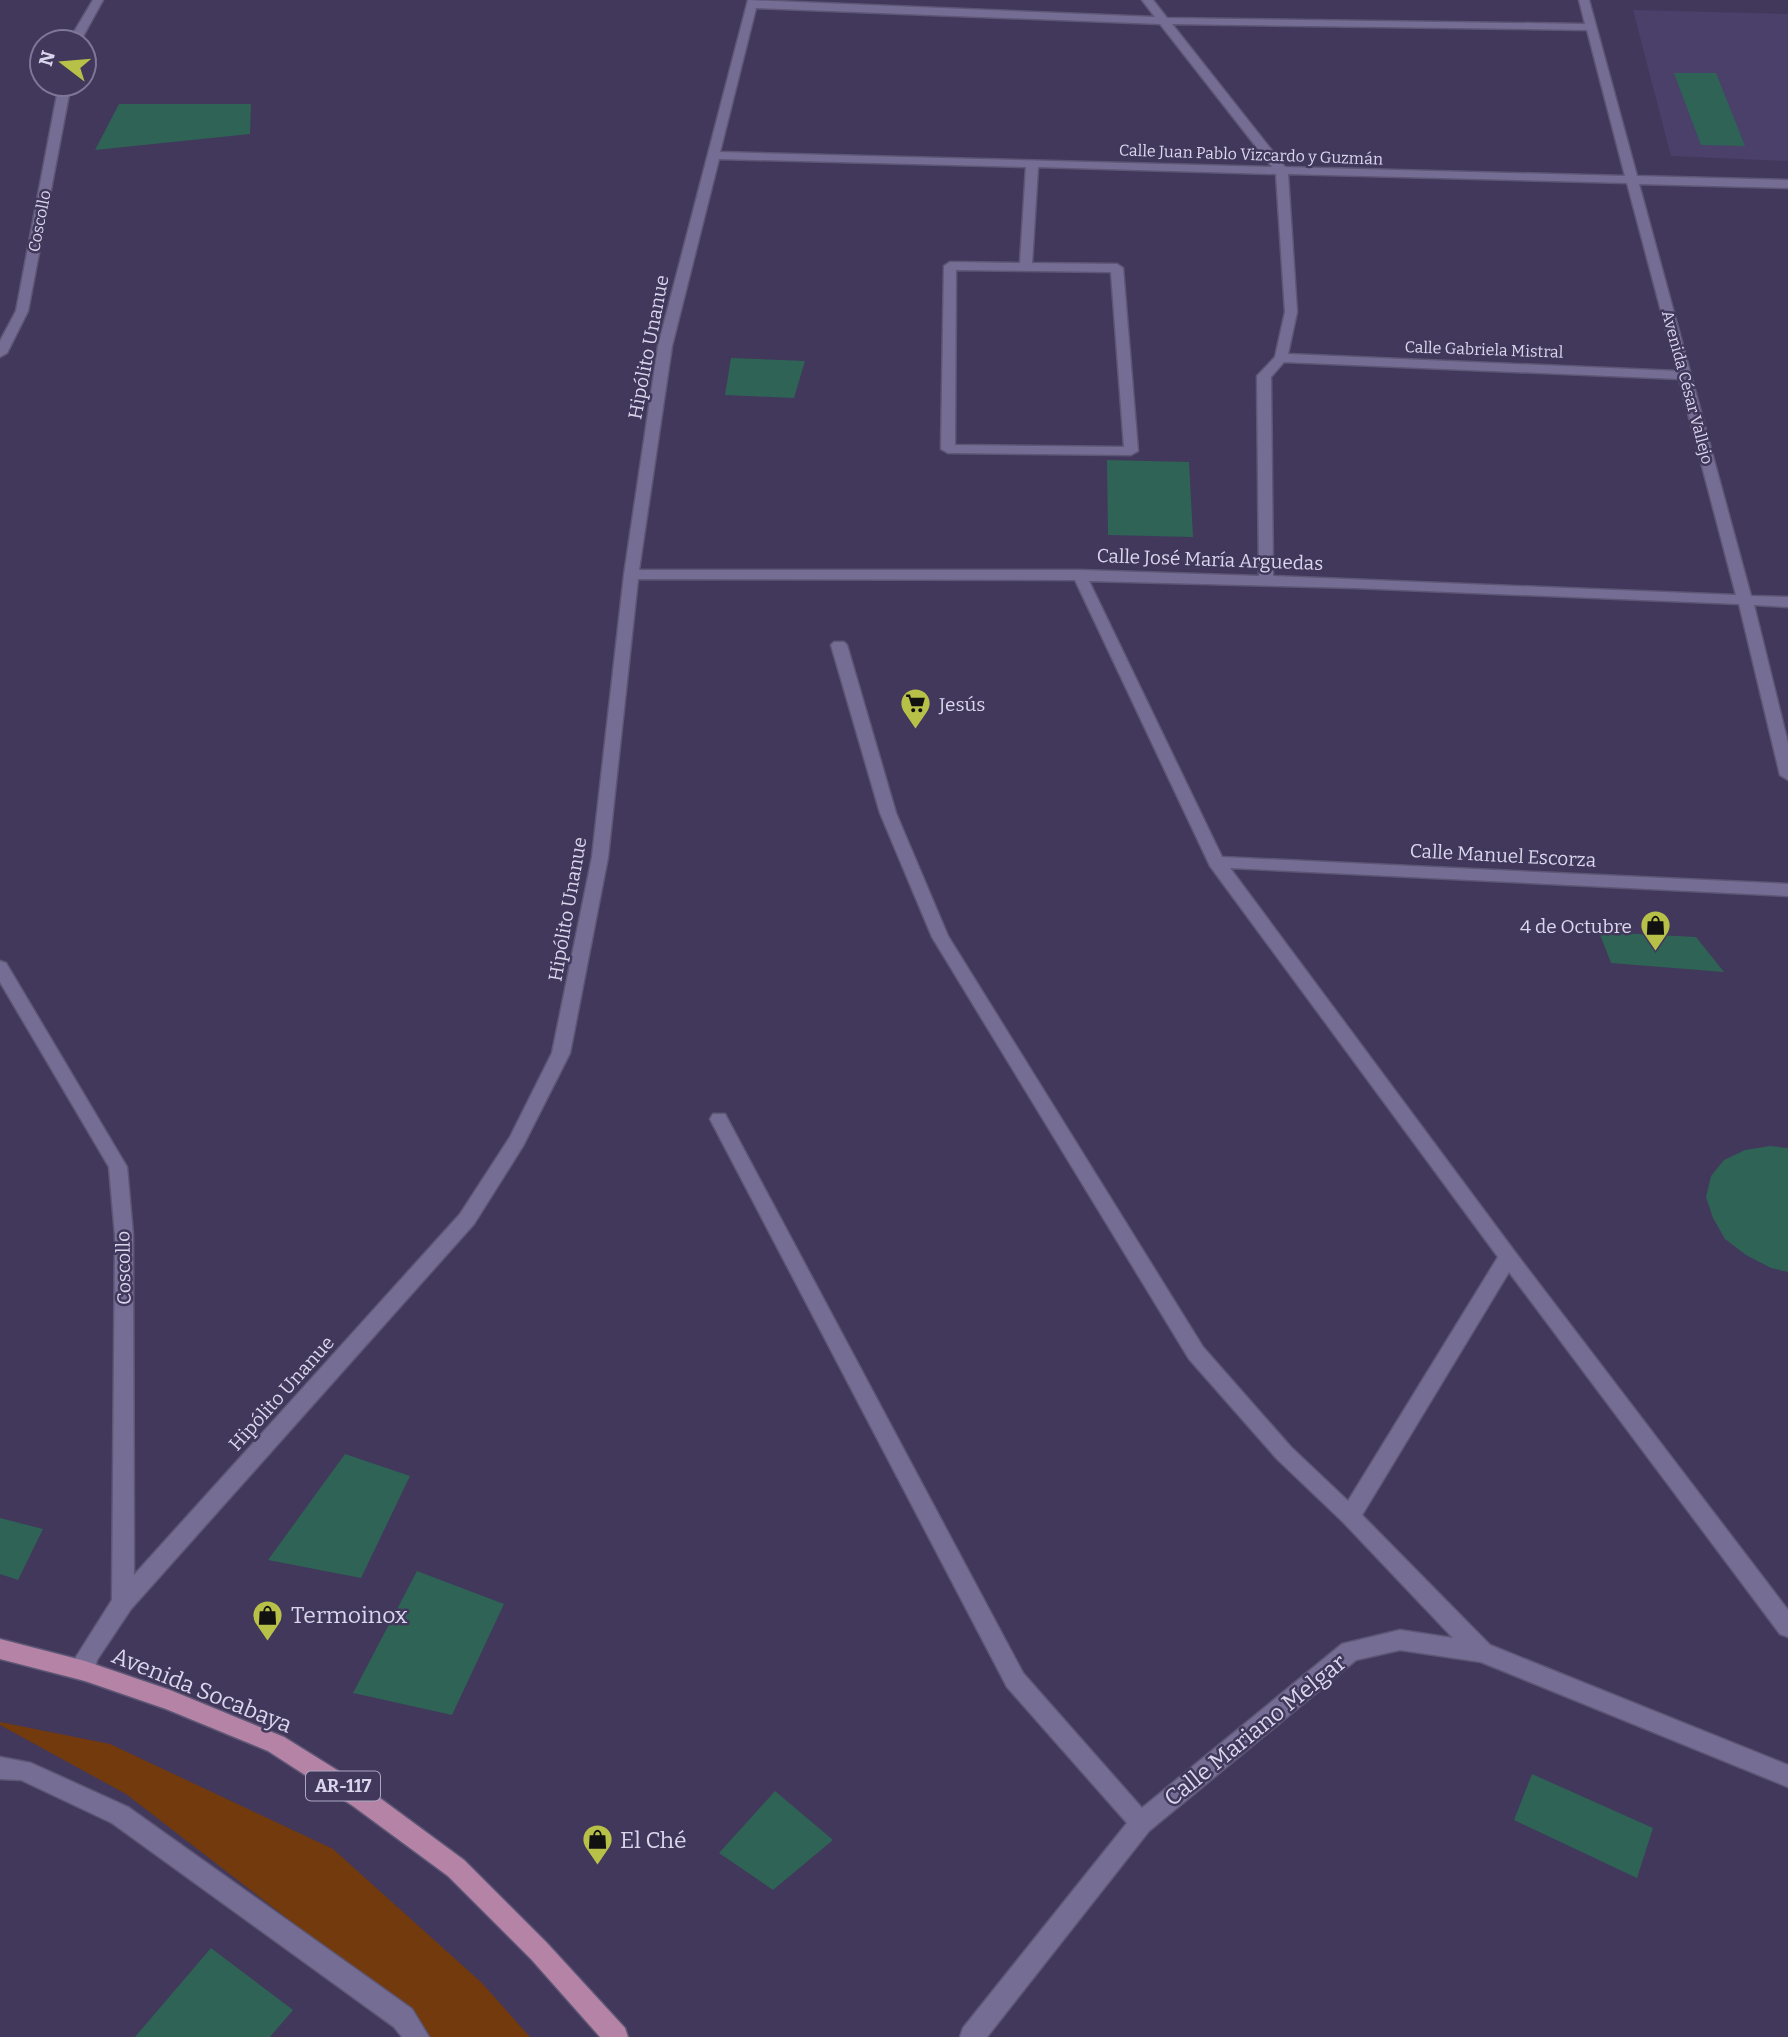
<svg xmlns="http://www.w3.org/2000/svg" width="1788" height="2037" font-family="Bitter,serif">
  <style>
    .built { fill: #4a406a }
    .green { fill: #723a0d }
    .building { fill: #2f6355 }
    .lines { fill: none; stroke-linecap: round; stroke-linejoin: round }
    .minor-casing { stroke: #5d5674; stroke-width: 3 }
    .major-casing { stroke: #5d5674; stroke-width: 3 }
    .minor { fill: #766d95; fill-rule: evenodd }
    .major { fill: #b583a5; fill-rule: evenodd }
    .labels { text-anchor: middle; stroke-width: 5; stroke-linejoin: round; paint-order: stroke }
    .far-street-label { font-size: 16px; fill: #dad6ec; stroke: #41385c }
    .shield { fill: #41385c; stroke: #aca7c1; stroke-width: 2 }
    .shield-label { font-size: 18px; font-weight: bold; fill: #dad6ec }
    .street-label { font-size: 19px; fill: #dad6ec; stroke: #41385c }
    .poi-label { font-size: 19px; fill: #dad6ec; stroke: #41385c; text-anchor: start }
    .near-poi-label { font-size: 23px; fill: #dad6ec; stroke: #41385c; text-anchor: start }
    .near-street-label { font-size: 23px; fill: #dad6ec; stroke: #41385c }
  </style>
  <rect width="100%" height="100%" fill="#41385c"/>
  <path class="built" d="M1633,10l155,4v147l-117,-5z"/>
  <path class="green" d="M0,1722l110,22 223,105 149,134 48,54h-103l-17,-24 -284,-219 -126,-69z"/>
  <path class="building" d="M1674,73h42l29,73 -44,-1z
    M119,104h132l-1,30 -155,16z
    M731,358l74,3 -11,37 -69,-3z
    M1107,460l82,2 4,75 -85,-2z
    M1599,932l97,5 28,35 -113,-9z
    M1770,1146l18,2v124l-17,-4 -25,-13 -21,-16 -12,-21 -7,-21 5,-21 13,-16 21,-10z
    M345,1454l65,22 -49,102 -93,-18z
    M0,1518l43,11 -25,51 -18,-6z
    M417,1571l87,33 -52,111 -99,-22z
    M1532,1774l121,54 -16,50 -123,-58z
    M775,1791l58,49 -60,50 -54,-37z
    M211,1948l82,62 -23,27h-135z"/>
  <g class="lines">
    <defs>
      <path id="minor" d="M93,0h10l-23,42h-12z
        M748,0l407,17 -13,-17h11l14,18 418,6 -6,-24h10l48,176 151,4v8l-149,-4 112,412 37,1v10l-34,-2 34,138v37l-8,-5 -41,-171 -384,-16 -266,-7 133,276 566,27v12l-558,-28 285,384 273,358v27l-8,-3 -271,-362 -147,243 128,130 298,120v22l-307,-125 -81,-12 -44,10 -207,171 -162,206h-27l3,-9 164,-205 -120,-136 -297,-568 3,-5h12l298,559 119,135 200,-164 58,-14 53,8 -110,-116 -66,-63 -88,-100 -257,-422 -52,-124 -49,-168 3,-3h10l3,3 49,168 52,123 255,411 88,100 57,54 150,-244 -288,-391 -135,-286 -437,-1 -30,278 -38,196 -47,93 -49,78 -343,385 -34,51 -4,18 -8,3 -8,-3 -3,-7 2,-14 36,-57 3,-365 -6,-68 -109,-185v-21l6,2 121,204 6,68 1,340 326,-361 50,-77 42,-84 40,-196 32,-282 34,-229zM756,8l404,16 112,143 -552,-15zM1172,24l415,6 38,146 -340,-9zM719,159l307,8 -6,96 -70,-1 -6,4 -3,183 7,4 183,2 7,-4 -15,-183 -6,-4 -85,-1 6,-96 238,7 9,138 -10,45 -18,19 2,200 -180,-6h-440l33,-224zM1288,174l339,9 50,188 -389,-17 9,-42zM956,270l155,2 13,175 -169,-2zM1284,362l395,17 57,216 -463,-19 -2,-199z
        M59,84h12l-43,227 -21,42 -7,4v-16l16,-30z
        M0,1757l31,6 97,44 284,202 17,28h-27l-8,-10 -282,-204 -91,-43 -21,-1z"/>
      <path id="major" d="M0,1639l85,22 85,29 114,47 85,53 95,70 83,83 78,85 3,9h-28l-69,-78 -83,-83 -95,-70 -85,-55 -102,-42 -81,-28 -85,-22z"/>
    </defs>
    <use href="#minor" class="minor-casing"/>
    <use href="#major" class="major-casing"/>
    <use href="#minor" class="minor"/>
    <use href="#major" class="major"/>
  </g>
  <defs>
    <symbol id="supermarket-pin" viewBox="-11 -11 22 30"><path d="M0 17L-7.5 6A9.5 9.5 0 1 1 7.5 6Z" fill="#b7c148" stroke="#41385c"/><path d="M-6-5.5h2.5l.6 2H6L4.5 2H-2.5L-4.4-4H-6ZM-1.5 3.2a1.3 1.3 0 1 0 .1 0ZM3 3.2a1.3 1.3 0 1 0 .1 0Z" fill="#111"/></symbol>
    <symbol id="shop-pin" viewBox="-11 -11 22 30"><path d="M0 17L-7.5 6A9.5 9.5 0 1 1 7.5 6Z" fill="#b7c148" stroke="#41385c"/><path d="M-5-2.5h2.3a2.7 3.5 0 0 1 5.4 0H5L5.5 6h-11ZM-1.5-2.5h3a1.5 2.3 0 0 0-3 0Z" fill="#111"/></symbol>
  </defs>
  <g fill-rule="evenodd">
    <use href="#supermarket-pin" x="898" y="686" width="35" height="47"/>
    <use href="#shop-pin" x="1638" y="908" width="35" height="47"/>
    <use href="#shop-pin" x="250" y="1598" width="35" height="47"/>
    <use href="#shop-pin" x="580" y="1822" width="35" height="47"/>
  </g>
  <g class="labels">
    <g class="far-street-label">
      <text transform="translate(1251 154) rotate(2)" y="6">Calle Juan Pablo Vizcardo y Guzmán</text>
      <text transform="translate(39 221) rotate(-79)" y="6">Coscollo</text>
      <text transform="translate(1484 349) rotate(2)" y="6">Calle Gabriela Mistral</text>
      <text transform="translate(1688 387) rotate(75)" y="6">Avenida César Vallejo</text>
    </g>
    <rect class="shield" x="306" y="1771.5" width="74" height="29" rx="5"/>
    <g class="shield-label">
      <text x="343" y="1792">AR-117</text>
    </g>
    <g class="street-label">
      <text transform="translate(648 347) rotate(-79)" y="7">Hipólito Unanue</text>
      <text transform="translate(1210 559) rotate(2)" y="7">Calle José María Arguedas</text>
      <text transform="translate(1503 855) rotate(3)" y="7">Calle Manuel Escorza</text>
      <text transform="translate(567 909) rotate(-80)" y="7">Hipólito Unanue</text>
      <text transform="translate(123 1268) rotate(-91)" y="7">Coscollo</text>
      <text transform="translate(281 1393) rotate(-48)" y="7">Hipólito Unanue</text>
    </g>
    <g class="poi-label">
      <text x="939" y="711">Jesús</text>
      <text x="1632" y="933" text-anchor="end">4 de Octubre</text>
    </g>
    <g class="near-poi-label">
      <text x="291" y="1623">Termoinox</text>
      <text x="620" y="1848">El Ché</text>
    </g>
    <g class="near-street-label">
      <text transform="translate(202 1690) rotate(22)" y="8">Avenida Socabaya</text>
      <text transform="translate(1255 1730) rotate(-39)" y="8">Calle Mariano Melgar</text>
    </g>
  </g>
  <g transform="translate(63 63) rotate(286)"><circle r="33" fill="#41385c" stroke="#7e7796" stroke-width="2"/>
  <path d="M0-5L12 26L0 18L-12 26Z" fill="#b7c148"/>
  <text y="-10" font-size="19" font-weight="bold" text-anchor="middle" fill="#dad6ec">N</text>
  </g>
</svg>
